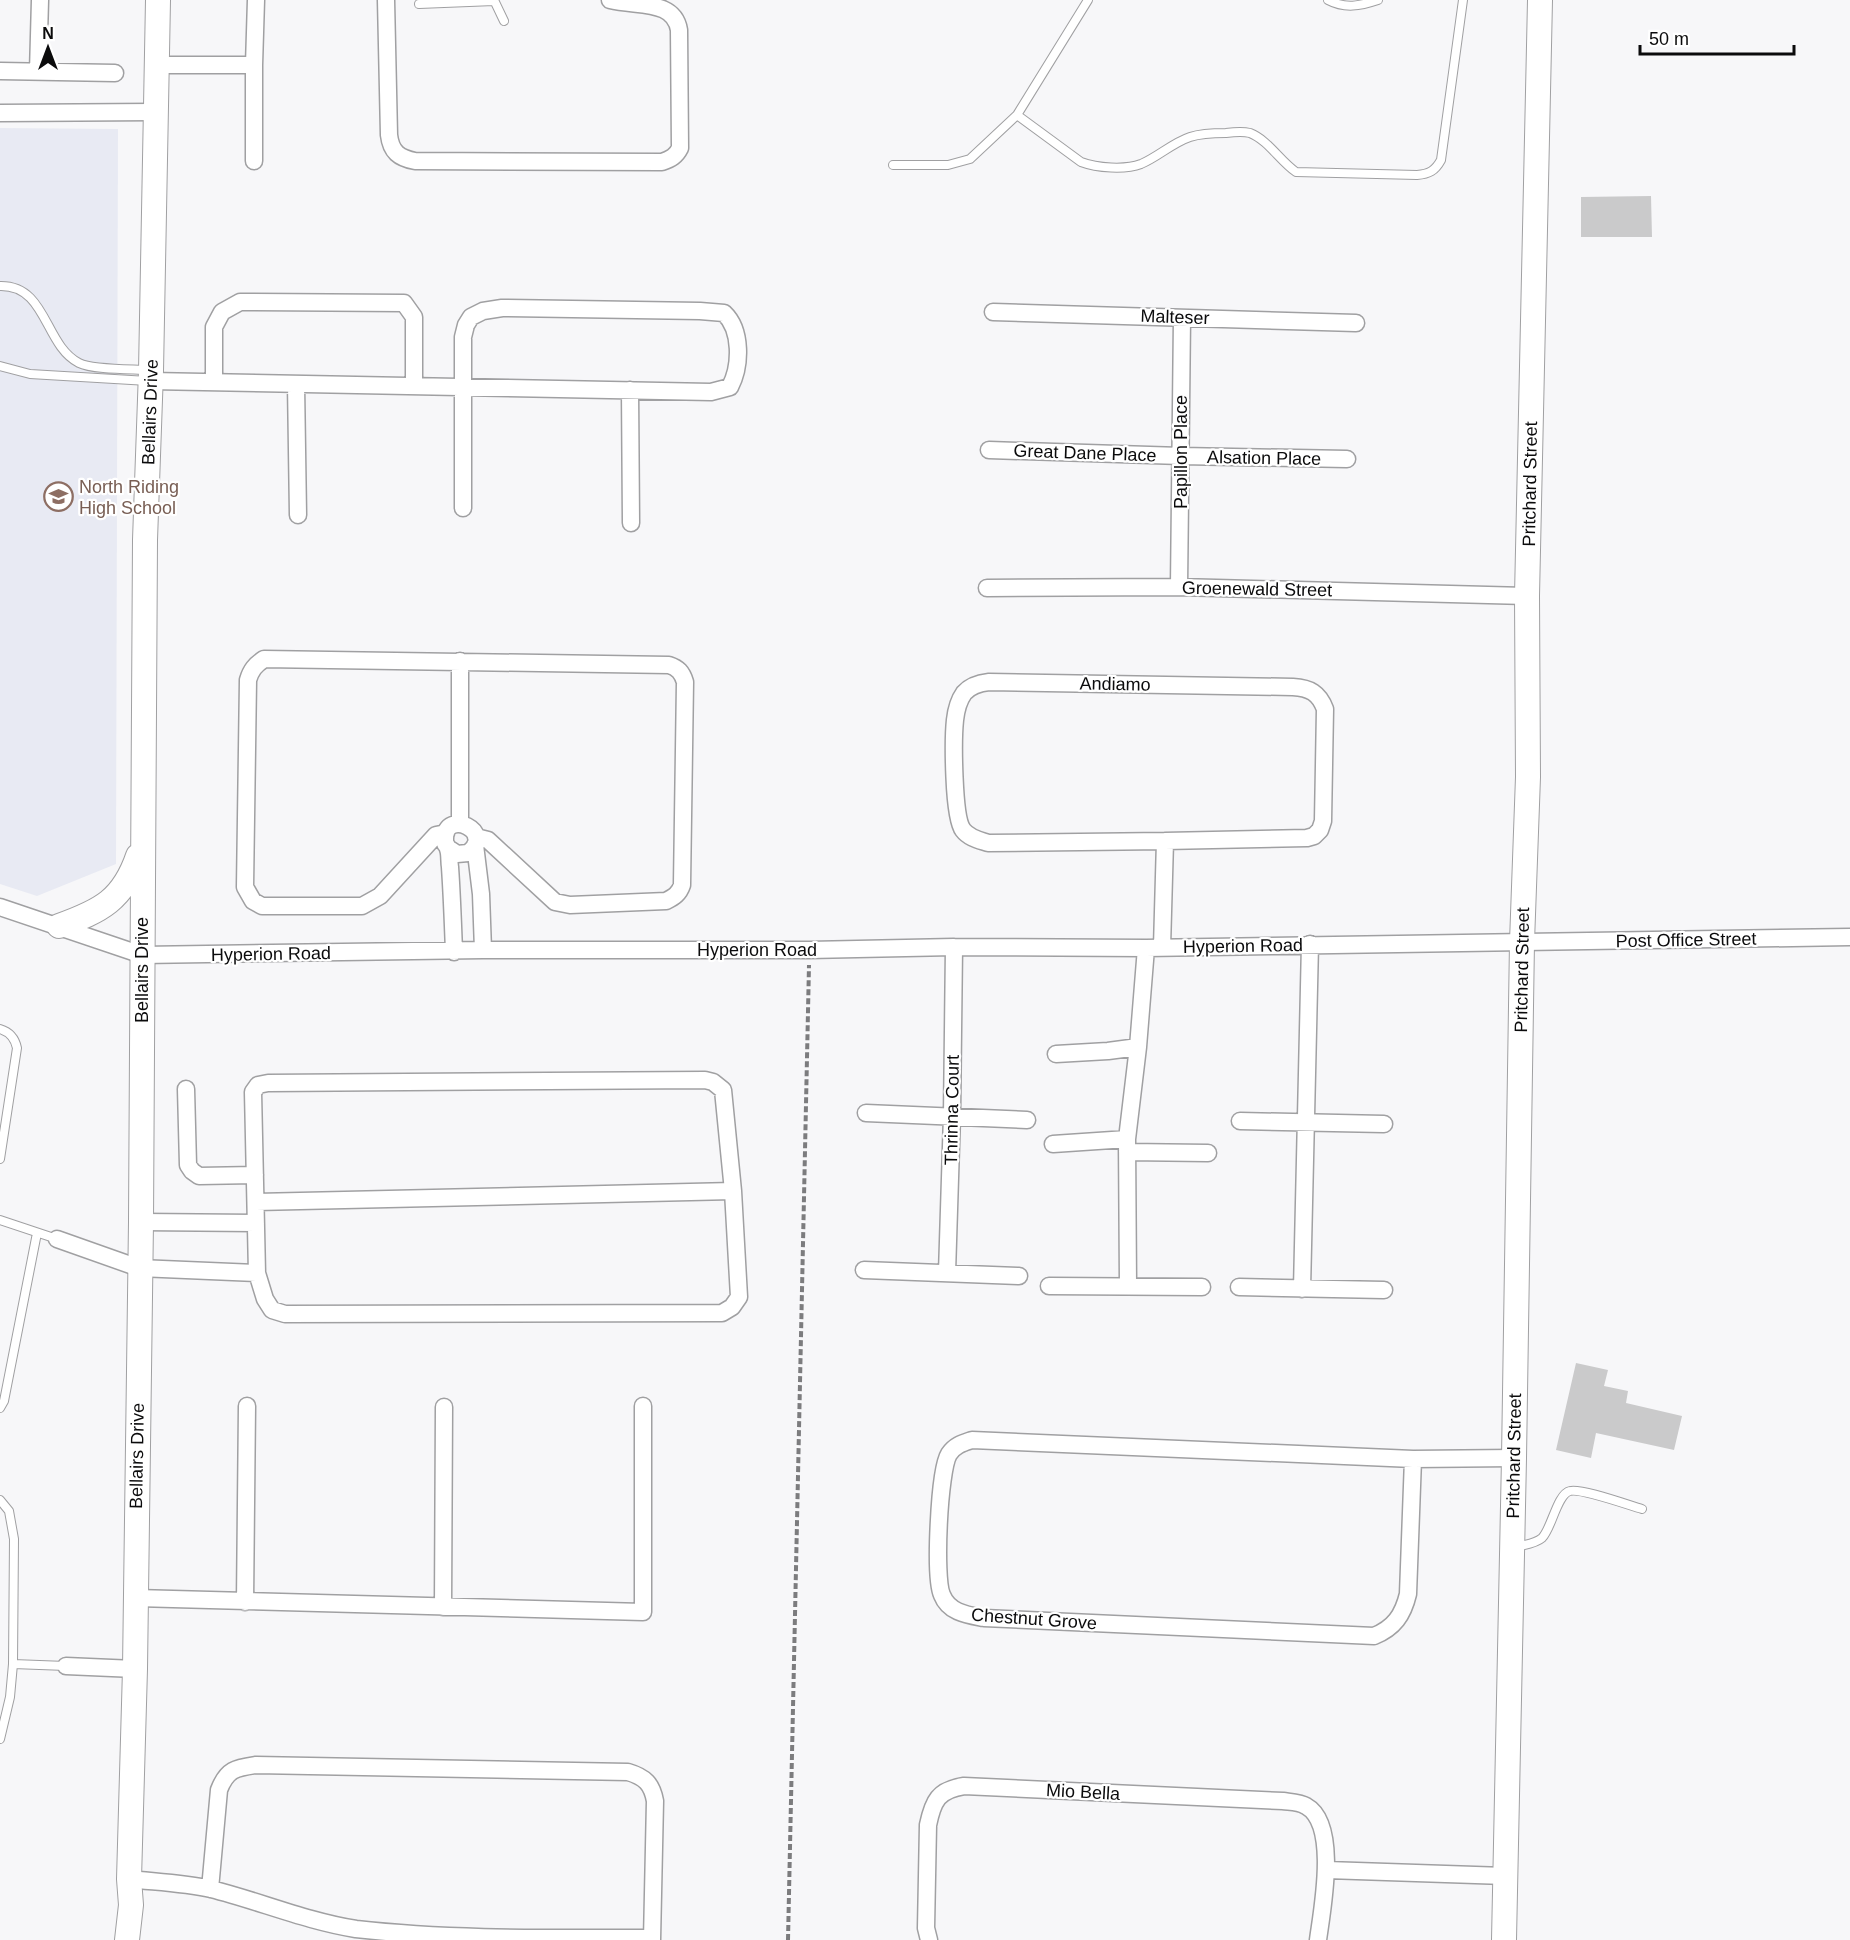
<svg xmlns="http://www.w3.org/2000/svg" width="1850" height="1940" font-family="Helvetica,sans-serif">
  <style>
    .built { fill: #e8eaf3 }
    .building { fill: #cacacb }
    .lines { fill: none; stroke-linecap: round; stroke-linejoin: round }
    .lane-casing { stroke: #a0a0a2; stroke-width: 10 }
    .street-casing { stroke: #a0a0a2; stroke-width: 19 }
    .secondary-casing { stroke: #a0a0a2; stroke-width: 26 }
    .path { stroke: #7c7c7e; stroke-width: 4; stroke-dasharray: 6 3; stroke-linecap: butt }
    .lane { stroke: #fff; stroke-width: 8 }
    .street { stroke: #fff; stroke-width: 16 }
    .secondary { stroke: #fff; stroke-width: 24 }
    .labels { text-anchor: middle; stroke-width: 4.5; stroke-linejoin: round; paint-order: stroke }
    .street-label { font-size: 18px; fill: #0b0b0c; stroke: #fff }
    .education-label { font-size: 18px; fill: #785e54; stroke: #fff; text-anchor: start }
  </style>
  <rect width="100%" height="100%" fill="#f7f7f9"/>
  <path class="built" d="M0,128l118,1 -2,735 -79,32 -37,-12z"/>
  <path class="building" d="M1651,196l1,41h-71v-40z
    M1576,1363l32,7 -4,16 24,5 -2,12 56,13 -8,34 -78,-17 -5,25 -35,-8z"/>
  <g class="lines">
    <defs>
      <path id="lane" d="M494,0l10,21
        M1088,0l-71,115 64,47c16,6 44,8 60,2 17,-7 31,-21 49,-27 12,-4 24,-4 36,-4 8,-1 16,-2 24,0 18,7 30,28 46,39l121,3c12,-1 18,-4 24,-15l22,-160
        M1328,0c17,9 32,6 50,0
        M419,4l75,-3
        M893,165h55l22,-6 47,-44
        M0,286c47,-1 44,59 79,77 14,7 52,6 69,7
        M0,366l30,8 118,7
        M0,1029c10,3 15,9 17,19l-17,111
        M0,1220l57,19
        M0,1408l4,-7 33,-168
        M0,1500l9,11 5,28 -1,125 -3,33 -10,42
        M1515,1547c9,-2 20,-3 27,-9 10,-10 15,-44 28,-47 11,-3 58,14 72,18
        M13,1664l53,2"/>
      <path id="street" d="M386,0l3,135c2,17 10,23 26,26l247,1c9,-3 14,-6 18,-14l-1,-118c-5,-30 -39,-23 -69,-30
        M156,65h98l2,-65
        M0,71l115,2
        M38,72l2,-72
        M0,113l155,-1
        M254,161v-96
        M993,312l363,11
        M151,381c187,4 374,7 560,11l19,-5c11,-21 12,-57 -6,-74l-24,-2 -198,-3 -19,3 -12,6 -5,8 -3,12v171
        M214,382v-55l8,-15 18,-10 164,1 10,14v69
        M296,384l2,131
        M630,390l1,133
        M989,450l192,6 166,3
        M1179,587l3,-269
        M987,588l192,-1 348,9
        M460,661v162
        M446,833l-10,2 -56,61 -18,10h-100l-9,-5 -8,-14 3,-207c3,-10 7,-15 16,-21l405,6c9,3 13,7 16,17l-3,203c-3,9 -8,12 -16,16l-96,4 -15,-3 -67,-62 -12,-3
        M475,845l6,49 2,56
        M448,848l9,6 11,-1c29,-21 -24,-46 -23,-13 0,8 1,1 3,9 2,5 1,13 2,18 2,29 3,57 4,85
        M0,907l142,48 341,-5h326l145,-3 192,1 704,-11
        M1162,947l3,-106 142,-3 7,-2 6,-6 3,-9 2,-112c-6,-16 -15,-21 -32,-22l-304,-5c-9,1 -19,4 -25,11 -5,7 -8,18 -9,27 -2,19 -2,97 8,110 6,8 16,10 25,13l177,-2
        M1056,1054l52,-3 30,-4
        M705,1080l8,2 10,8 10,101 6,106 -7,10 -10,6 -437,1 -13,-4 -7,-11 -8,-26 -4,-181 5,-7 10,-2z
        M186,1089l2,76 4,6 7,5 56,-1
        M866,1113l161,7
        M1240,1121l144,3
        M1053,1144l74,-5
        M1127,1152l81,1
        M256,1202l477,-11
        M141,1222l115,1
        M57,1239l82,29 118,5
        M864,1270l155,6
        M947,1273l5,-158 2,-168
        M1128,1285l-1,-146 11,-92 8,-99
        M1049,1286l153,1
        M1239,1287l145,3
        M1302,1289l8,-345
        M1413,1459l-5,135c-5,21 -14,34 -34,42l-390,-18c-16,-3 -35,-5 -42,-23 -8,-17 -3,-125 7,-141 6,-9 14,-11 23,-14l441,19 101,-1
        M136,1598l507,14v-206
        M245,1602l2,-196
        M443,1607l1,-200
        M66,1666l69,3
        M1327,1870l178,6
        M129,1879c27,3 55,4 82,10 48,12 95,32 145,40 97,11 198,9 296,9
        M210,1889l9,-99c8,-21 17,-22 37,-25l372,7c17,5 24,12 27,29l-3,139
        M929,1940l-3,-12 2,-103c5,-24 10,-35 36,-39l319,15c7,1 17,1 23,5 33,18 16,104 12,134"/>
      <path id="secondary" d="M59,926c42,-15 64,-26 79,-70
        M127,1940l4,-35 -2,-26 6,-210 6,-447 4,-682 6,-169 7,-371
        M1504,1940l10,-482 8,-516 6,-165 -1,-181 13,-596"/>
    </defs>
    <use href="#lane" class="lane-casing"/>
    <use href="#street" class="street-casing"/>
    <use href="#secondary" class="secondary-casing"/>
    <path class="path" d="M788,1940l21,-975"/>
    <use href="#lane" class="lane"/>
    <use href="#street" class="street"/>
    <use href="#secondary" class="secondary"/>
  </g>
  <defs>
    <symbol id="school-ring" viewBox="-11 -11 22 22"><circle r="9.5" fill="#fff" stroke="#8d6e63" stroke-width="1.5"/><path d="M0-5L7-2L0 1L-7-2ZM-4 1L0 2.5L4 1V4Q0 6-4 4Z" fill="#8d6e63"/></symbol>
  </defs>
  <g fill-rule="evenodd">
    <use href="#school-ring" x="42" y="480" width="33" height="33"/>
  </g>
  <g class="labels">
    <g class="street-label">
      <text transform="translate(1175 317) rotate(2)" y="6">Malteser</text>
      <text transform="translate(150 412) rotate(-88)" y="6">Bellairs Drive</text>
      <text transform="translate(1181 452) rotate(-90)" y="6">Papillon Place</text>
      <text transform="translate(1085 453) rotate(2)" y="6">Great Dane Place</text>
      <text transform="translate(1264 458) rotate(1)" y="6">Alsation Place</text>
      <text transform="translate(1530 484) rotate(-89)" y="6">Pritchard Street</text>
      <text transform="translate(1257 589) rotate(1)" y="6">Groenewald Street</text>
      <text transform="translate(1115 684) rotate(1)" y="6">Andiamo</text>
      <text transform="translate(1686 940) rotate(-1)" y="6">Post Office Street</text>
      <text transform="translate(1243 946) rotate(-1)" y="6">Hyperion Road</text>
      <text x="757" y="956">Hyperion Road</text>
      <text transform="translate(271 954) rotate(-1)" y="6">Hyperion Road</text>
      <text transform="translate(142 970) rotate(-90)" y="6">Bellairs Drive</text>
      <text transform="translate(1522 970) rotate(-89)" y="6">Pritchard Street</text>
      <text transform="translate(952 1110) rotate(-89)" y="6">Thrinna Court</text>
      <text transform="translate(137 1456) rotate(-89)" y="6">Bellairs Drive</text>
      <text transform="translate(1514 1456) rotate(-89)" y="6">Pritchard Street</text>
      <text transform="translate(1034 1619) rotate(4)" y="6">Chestnut Grove</text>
      <text transform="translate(1083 1792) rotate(3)" y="6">Mio Bella</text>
    </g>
    <g class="education-label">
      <text x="79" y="493">North Riding<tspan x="79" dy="21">High School</tspan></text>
    </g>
  </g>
  <g transform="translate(48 48)" stroke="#ffffff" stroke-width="4.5" paint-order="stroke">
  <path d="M0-4.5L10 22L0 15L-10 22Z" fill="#0b0b0c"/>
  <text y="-9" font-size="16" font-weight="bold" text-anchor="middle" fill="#0b0b0c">N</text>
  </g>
  <path d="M1640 45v9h154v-9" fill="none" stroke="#0b0b0c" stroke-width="3"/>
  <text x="1649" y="45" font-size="18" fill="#0b0b0c" stroke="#ffffff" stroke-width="4.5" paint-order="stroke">50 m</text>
</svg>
